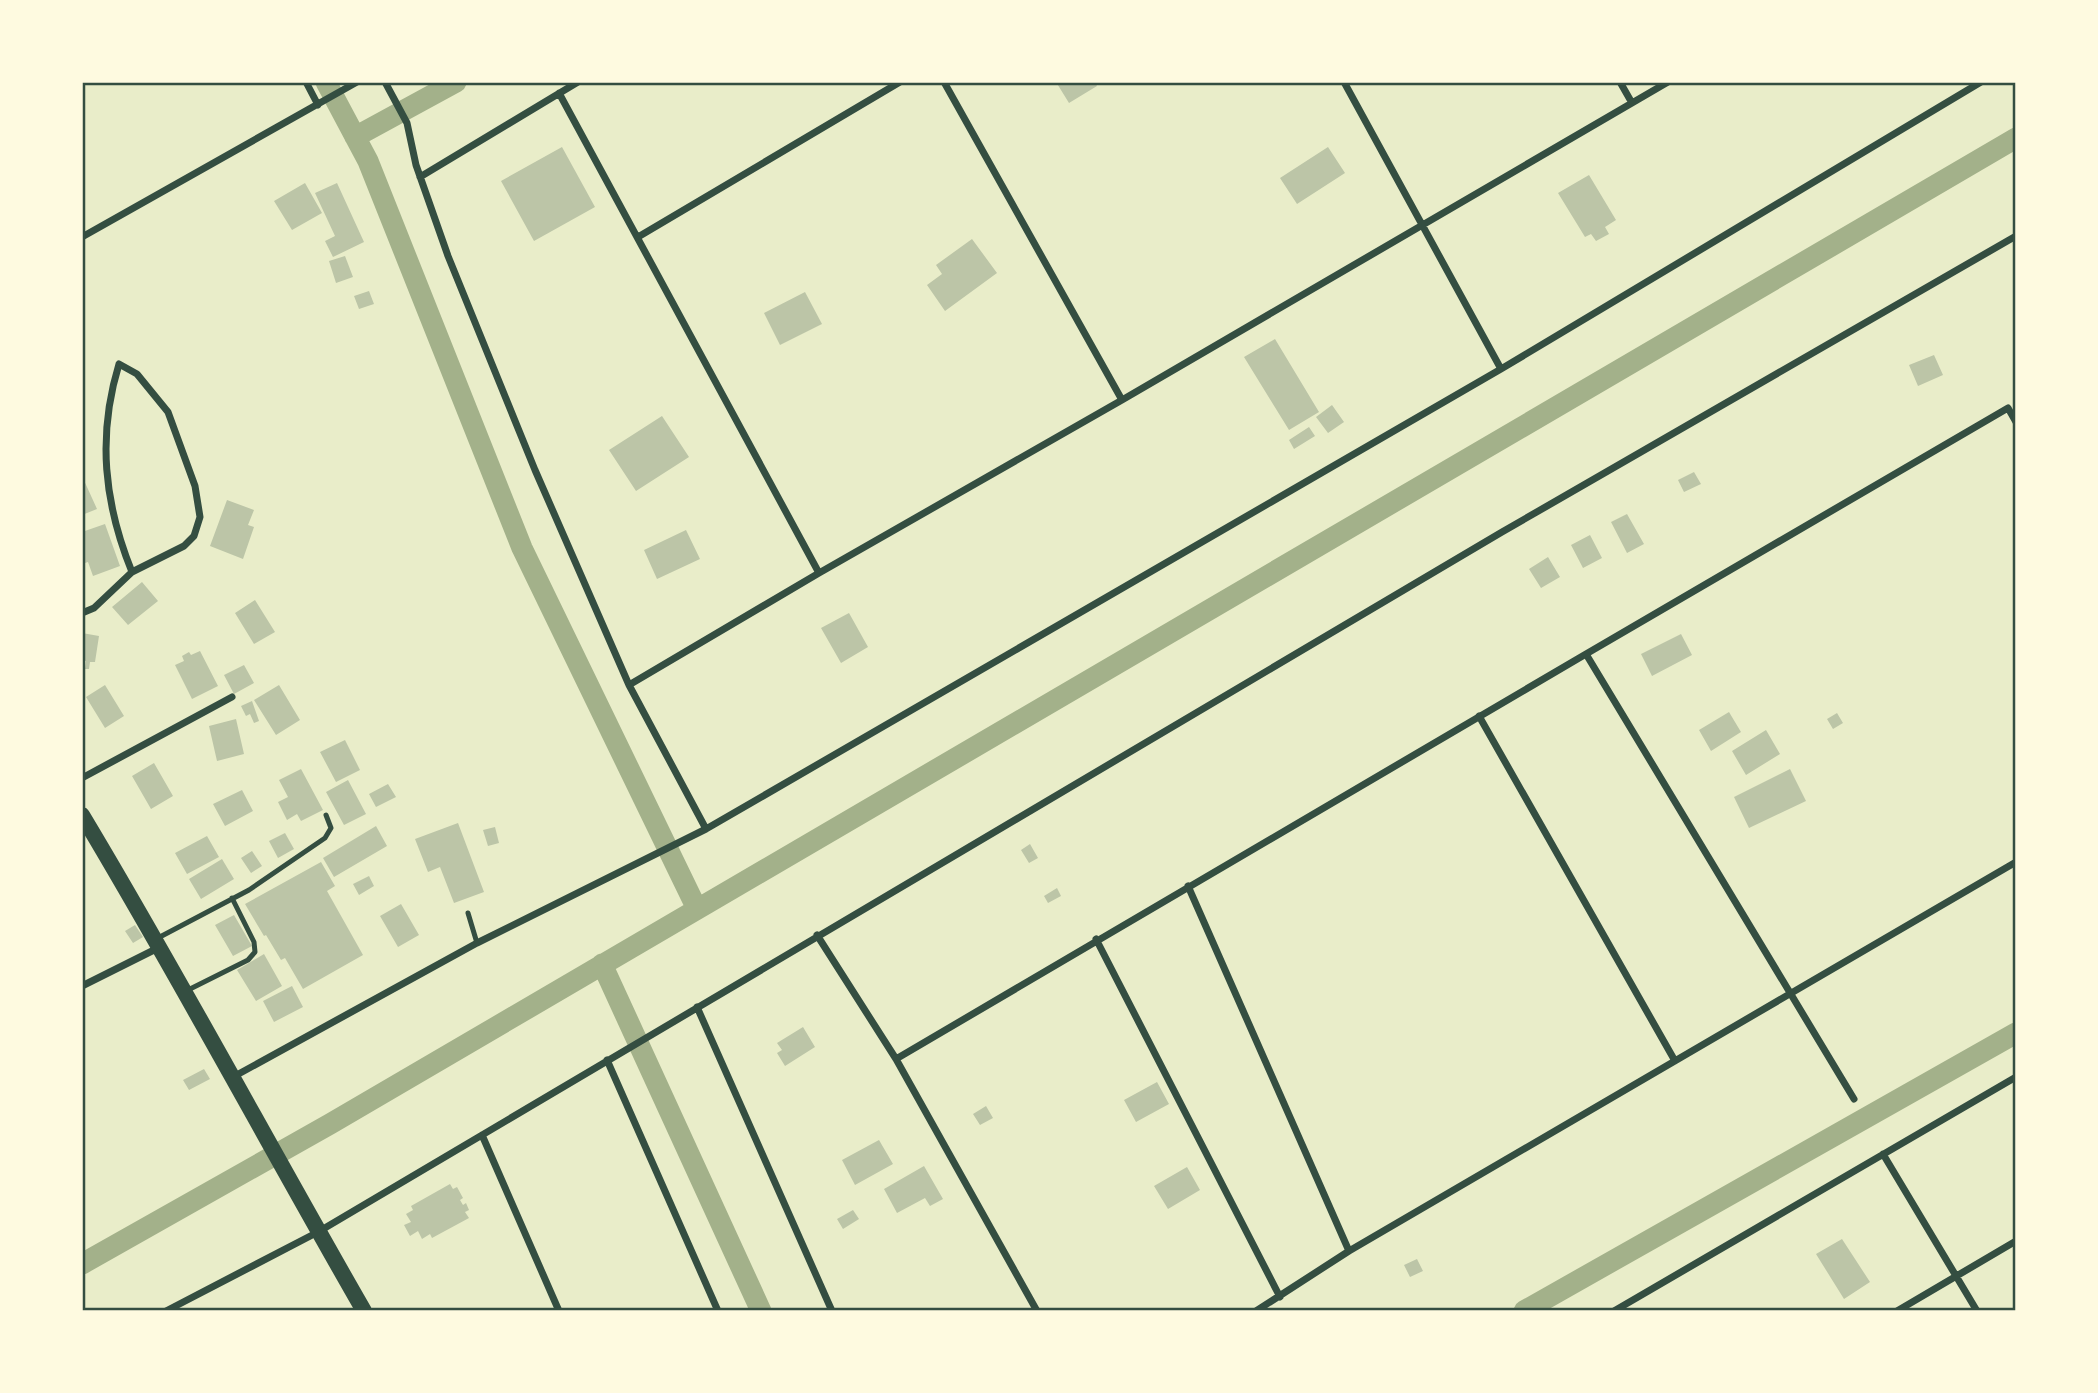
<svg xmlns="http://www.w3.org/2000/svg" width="2098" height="1393" font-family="'Open Sans',sans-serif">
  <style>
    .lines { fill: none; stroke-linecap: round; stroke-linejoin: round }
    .canal { stroke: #a3b18a; stroke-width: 21 }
    .building { fill: #bcc5a7 }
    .service { stroke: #344e41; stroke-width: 5 }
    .minor { stroke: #344e41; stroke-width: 7 }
    .primary { stroke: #344e41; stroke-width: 16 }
    .neatline { fill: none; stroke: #344e41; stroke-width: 2.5 }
  </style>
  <rect width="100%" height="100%" fill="#e9edc9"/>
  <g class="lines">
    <path class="canal" d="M326,82l42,79 154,387 175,361
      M355,137l101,-55
      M602,964l159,347
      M82,1264l248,-140 1686,-986
      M1524,1311l492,-278"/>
  </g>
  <path class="building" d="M1056,82h39l2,4 -28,17z
    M562,147l33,60 -61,34 -33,-60z
    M1328,147l17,26 -48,31 -17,-26z
    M1589,175l27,45 -11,7 4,7 -13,7 -5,-7 -6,3 -27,-44z
    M305,183l17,30 -30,17 -18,-29z
    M337,183l27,59 -31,15 -8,-16 10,-5 -20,-43z
    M972,239l25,34 -52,38 -18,-26 15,-11 -6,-9z
    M345,256l8,21 -17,6 -7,-22z
    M369,291l5,13 -15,5 -5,-13z
    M805,292l17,32 -42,21 -16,-32z
    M1275,339l44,73 -30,18 -45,-73z
    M1934,355l9,20 -25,11 -9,-21z
    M1332,405l12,17 -16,11 -12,-16z
    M662,416l27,41 -53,34 -27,-41z
    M1309,427l6,9 -21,13 -5,-9z
    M1694,472l7,12 -17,8 -6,-12z
    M82,476l15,33 -15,6z
    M227,500l27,10 -6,15 6,2 -11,32 -33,-13z
    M1627,514l17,30 -17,9 -16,-31z
    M105,524l15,42 -27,10 -5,-14 -6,2v-21l3,-1 -3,-10z
    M686,530l14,29 -43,20 -13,-29z
    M1590,535l12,23 -19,10 -12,-23z
    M1548,557l12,20 -19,11 -12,-19z
    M142,582l16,19 -30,24 -16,-18z
    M255,600l20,32 -21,12 -19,-31z
    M849,613l19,34 -27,16 -20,-35z
    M82,633l17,3 -4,26h-5l-1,7h-4l1,-8 -4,-1z
    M1681,634l11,21 -40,21 -11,-22z
    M200,651l18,35 -26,13 -17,-34 9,-4 -2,-5 7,-4 2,3z
    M244,665l10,18 -20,11 -10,-19z
    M105,685l19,31 -19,12 -19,-31z
    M279,685l21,35 -24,15 -22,-35z
    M252,701l7,20 -5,2 -4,-9 -4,2 -5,-10z
    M1729,712l12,20 -30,19 -12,-21z
    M1837,713l6,10 -10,6 -6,-10z
    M236,719l8,35 -27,7 -8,-35z
    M1766,730l14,24 -34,21 -14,-24z
    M345,740l15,30 -24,12 -16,-30z
    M154,763l19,33 -22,13 -19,-33z
    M301,769l22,41 -22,11 -4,-7 -10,6 -9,-18 10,-5 -9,-17z
    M1790,769l16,32 -57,27 -15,-31z
    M348,780l18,34 -22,11 -18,-33z
    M388,784l8,13 -20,10 -7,-13z
    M242,790l11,21 -28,15 -12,-22z
    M458,823l26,69 -30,11 -14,-36 -12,5 -13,-33z
    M376,826l11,20 -53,31 -11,-19z
    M495,827l4,16 -11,3 -5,-16z
    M285,833l9,16 -16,9 -9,-17z
    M207,836l12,21 -32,17 -12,-21z
    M1030,844l8,14 -9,5 -8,-13z
    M252,851l10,15 -11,7 -10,-15z
    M222,859l12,20 -33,20 -12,-20z
    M321,862l14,24 -8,5 36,64 -60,34 -18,-31 -4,2 -15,-25 -2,1 -19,-32z
    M369,876l5,10 -15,9 -6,-11z
    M1057,888l4,8 -13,7 -4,-7z
    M401,904l18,31 -21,12 -18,-31z
    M234,915l18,31 -19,10 -18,-31z
    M135,925l8,12 -10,6 -8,-12z
    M264,954l18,32 -26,15 -19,-31z
    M292,986l11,21 -29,15 -11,-21z
    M803,1027l12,20 -30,19 -8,-13 5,-3 -5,-7z
    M204,1069l6,10 -21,11 -6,-10z
    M1157,1082l12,22 -33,18 -12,-22z
    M986,1106l7,12 -13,7 -7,-11z
    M879,1140l14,24 -38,21 -13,-25z
    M924,1166l19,33 -13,7 -5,-8 -28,15 -13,-24z
    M1187,1167l13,23 -32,19 -14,-23z
    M450,1184l3,5 4,-2 6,11 -3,2 3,5 3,-2 3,7 -4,2 4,6 -37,20 -2,-4 -8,5 -4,-8 -8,5 -6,-11 7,-3 -5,-8 7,-4 -2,-4z
    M853,1210l6,9 -16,10 -6,-10z
    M1842,1239l28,43 -26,17 -28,-45z
    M1417,1259l6,12 -13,6 -6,-12z"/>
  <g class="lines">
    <path class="service" d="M468,913l9,30
      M156,939l93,-49 76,-52 6,-10 -5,-13
      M188,990l60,-30 7,-8 -1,-10 -22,-44"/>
    <path class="minor" d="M306,82l12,23
      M385,82l22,41 9,42 32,91 87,214 94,215 77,144
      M944,82l178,318
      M1344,82l157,287
      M1620,82l12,21
      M559,93l260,480
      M420,177l158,-95
      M82,237l275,-155
      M638,237l262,-155
      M82,613l12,-5 38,-36 52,-26 10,-10 6,-19 -5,-31 -27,-74 -31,-38 -18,-10c-22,72 -15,139 13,208
      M1586,654l422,-246 8,14
      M629,685l190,-112 303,-173 546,-318
      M1479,716l196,345
      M82,778l150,-81
      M1188,886l161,365
      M817,935l79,124 690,-405 268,445
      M1096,939l184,358
      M82,986l78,-39
      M697,1007l135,304
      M896,1059l141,252
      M607,1060l111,251
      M233,1077l244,-134 229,-114 795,-460 480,-287
      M482,1135l77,176
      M1883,1154l94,157
      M166,1311l152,-79 1184,-700 514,-296
      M1256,1311l93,-60 667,-389
      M1614,1311l402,-234
      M1897,1311l119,-70"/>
    <path class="primary" d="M82,815c98,163 187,331 282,496"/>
  </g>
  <rect width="2098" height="1393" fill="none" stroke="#fefae0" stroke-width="168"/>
  <rect x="84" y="84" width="1930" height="1225" class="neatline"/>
</svg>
